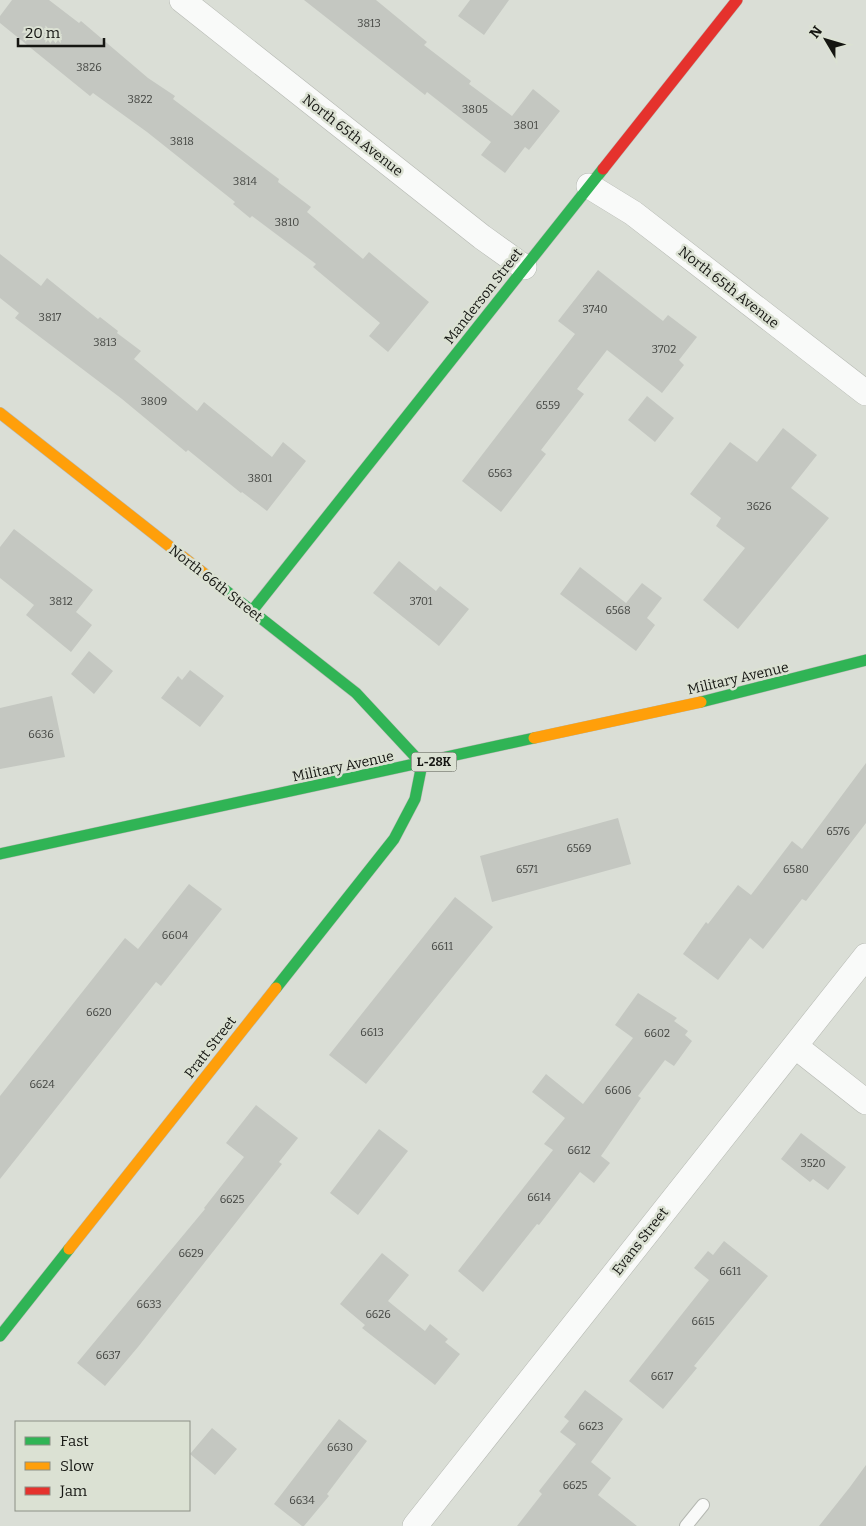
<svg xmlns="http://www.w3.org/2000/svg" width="866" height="1526" font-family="Bitter,serif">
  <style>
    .building { fill: #c4c7c1 }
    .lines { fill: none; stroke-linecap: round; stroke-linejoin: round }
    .lane-casing { stroke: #b5b8b2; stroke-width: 14 }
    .street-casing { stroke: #b5b8b2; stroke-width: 26 }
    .fast-casing { stroke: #b5b8b2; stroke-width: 12 }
    .slow-casing { stroke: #b5b8b2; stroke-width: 12 }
    .jam-casing { stroke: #b5b8b2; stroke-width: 12 }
    .lane { stroke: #f9faf9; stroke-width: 12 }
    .street { stroke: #f9faf9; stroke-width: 25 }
    .fast { stroke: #30b455; stroke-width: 11 }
    .slow { stroke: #ff9f0a; stroke-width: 11 }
    .jam { stroke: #e5322d; stroke-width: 11 }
    .labels { text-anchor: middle; stroke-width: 5; stroke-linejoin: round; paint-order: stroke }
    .number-label { font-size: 11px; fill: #424440 }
    .shield { fill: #dbe1d3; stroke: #50534c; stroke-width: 1 }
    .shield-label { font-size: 12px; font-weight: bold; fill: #151612 }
    .street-label { font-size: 14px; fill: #151612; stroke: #dbe1d3 }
  </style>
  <rect width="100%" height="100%" fill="#daded6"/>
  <path class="building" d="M12,0h37l30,23 2,-2 67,57 27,18 -2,3 106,80 -1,3 33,25 -4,5 6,5 50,42 6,-7 60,50 -41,50 -19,-16 11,-13 -67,-56 3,-3 -64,-48 -2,2 -17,-14 2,-2 -88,-70 -54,-39 -3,3 -90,-73v-7z
    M304,0h72l51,42 -3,3 47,36 -2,3 43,32 21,-27 27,22 -31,39 -4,-3 -20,26 -24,-18 10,-13 -64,-50 -2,3z
    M470,0h39l-25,35 -26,-19z
    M0,254l41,32 6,-8 51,41 2,-2 18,14 -1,2 24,18 -7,8 63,52 7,-9 68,55 11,-15 23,19 -39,50 -25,-19 -1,1 -53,-43 -2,2 -64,-53 -107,-81 4,-5 -19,-15z
    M598,270l65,51 5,-6 29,22 -18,23 5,5 -22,28 -55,-43 -30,39 7,5 -43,56 5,4 -45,58 -39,-31 113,-147 -17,-13z
    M647,396l27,22 -19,24 -27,-22z
    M783,428l34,27 -26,33 38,30 -91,111 -35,-29 42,-52 -29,-22 5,-8 -31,-24 40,-52 27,20z
    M14,529l79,61 -17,22 16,13 -21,27 -45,-37 8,-10 -34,-27v-31z
    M399,561l37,30 4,-5 29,23 -30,37 -66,-53z
    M580,567l46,36 16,-20 20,15 -15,20 8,7 -19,26 -76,-57z
    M89,651l24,20 -19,23 -23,-20z
    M190,670l34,26 -24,31 -39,-29 17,-22 4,4z
    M52,696l13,61 -65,12v-61z
    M866,763v60l-60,78 -4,-2 -39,50 -13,-11 -32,42 -35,-26 23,-32 2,2 30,-39 13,10 41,-54 10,8z
    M618,818l13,46 -139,38 -12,-46z
    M189,884l33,25 -61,77 -5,-4 -156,197v-83l125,-158 13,11z
    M455,897l38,30 -127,157 -37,-29z
    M638,993l39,25 -3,3 14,10 -3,4 7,6 -18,25 -9,-6 -27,36 3,2 -40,58 9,7 -16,20 -14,-11 -41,53 -2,-1 -54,68 -25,-21 95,-121 -9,-6 21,-26 -33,-26 14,-18 37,30 50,-66 -18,-13z
    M256,1105l42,33 -19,24 3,2 -144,183 -33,39 -28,-23 128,-154 -1,-1 40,-51 -18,-14z
    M379,1129l29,22 -50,64 -28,-22z
    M801,1133l45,34 -18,23 -15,-11 -3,3 -29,-23z
    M724,1241l44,35 -74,90 3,2 -34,41 -34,-28 80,-101 -15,-12 14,-17 5,4z
    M382,1253l27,22 -21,26 37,30 5,-7 18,15 -3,3 15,12 -25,31 -73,-57 3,-3 -25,-21z
    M585,1390l38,29 -32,43 20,16 -13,17 39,31h-120l25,-32 -3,-3 37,-47 -16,-12 9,-11 -5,-4z
    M339,1419l28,22 -40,53 2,2 -25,30h-2l-28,-22z
    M212,1428l25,21 -22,26 -25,-21z
    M866,1465v61h-47l31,-39z"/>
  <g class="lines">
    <defs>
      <path id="lane" d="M686,1526l17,-21"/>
      <path id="street" d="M182,0l300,237 42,30
        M589,186l44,27 233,180
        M795,1046l71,56
        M415,1526l451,-570"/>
      <path id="fast" d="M206,575l150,118 66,71 -7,35 -21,40 -118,149
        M252,611l351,-442
        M701,702l165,-42
        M0,854l534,-116
        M0,1336l69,-87"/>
      <path id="slow" d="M0,413l206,162
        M534,738l167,-36
        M69,1249l207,-261"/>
      <path id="jam" d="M603,169l134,-169"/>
    </defs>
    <use href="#lane" class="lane-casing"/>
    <use href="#street" class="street-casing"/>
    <use href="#fast" class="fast-casing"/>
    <use href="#slow" class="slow-casing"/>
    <use href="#jam" class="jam-casing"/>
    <use href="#lane" class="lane"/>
    <use href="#street" class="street"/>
    <use href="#fast" class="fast"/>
    <use href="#slow" class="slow"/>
    <use href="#jam" class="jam"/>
  </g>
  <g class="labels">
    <g class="number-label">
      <text x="369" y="27">3813</text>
      <text x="89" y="71">3826</text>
      <text x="140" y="103">3822</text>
      <text x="475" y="113">3805</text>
      <text x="526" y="129">3801</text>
      <text x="182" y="145">3818</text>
      <text x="245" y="185">3814</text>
      <text x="287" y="226">3810</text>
      <text x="595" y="313">3740</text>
      <text x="50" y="321">3817</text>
      <text x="105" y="346">3813</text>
      <text x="664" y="353">3702</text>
      <text x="154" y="405">3809</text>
      <text x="548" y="409">6559</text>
      <text x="500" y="477">6563</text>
      <text x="260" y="482">3801</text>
      <text x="759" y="510">3626</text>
      <text x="61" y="605">3812</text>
      <text x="421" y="605">3701</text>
      <text x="618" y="614">6568</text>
      <text x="41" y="738">6636</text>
      <text x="838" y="835">6576</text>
      <text x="579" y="852">6569</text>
      <text x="527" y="873">6571</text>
      <text x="796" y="873">6580</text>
      <text x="175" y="939">6604</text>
      <text x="442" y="950">6611</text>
      <text x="99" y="1016">6620</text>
      <text x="372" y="1036">6613</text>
      <text x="657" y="1037">6602</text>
      <text x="42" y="1088">6624</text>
      <text x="618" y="1094">6606</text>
      <text x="579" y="1154">6612</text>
      <text x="813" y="1167">3520</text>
      <text x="539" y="1201">6614</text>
      <text x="232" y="1203">6625</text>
      <text x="191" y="1257">6629</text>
      <text x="730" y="1275">6611</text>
      <text x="149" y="1308">6633</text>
      <text x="378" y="1318">6626</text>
      <text x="703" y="1325">6615</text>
      <text x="108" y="1359">6637</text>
      <text x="662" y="1380">6617</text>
      <text x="591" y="1430">6623</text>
      <text x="340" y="1451">6630</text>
      <text x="575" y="1489">6625</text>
      <text x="302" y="1504">6634</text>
    </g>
    <rect class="shield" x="411.5" y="752.5" width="45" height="19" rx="4"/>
    <g class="shield-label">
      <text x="434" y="766">L-28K</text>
    </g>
    <g class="street-label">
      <text transform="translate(353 135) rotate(38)" y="5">North 65th Avenue</text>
      <text transform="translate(729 287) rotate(38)" y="5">North 65th Avenue</text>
      <text transform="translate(483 296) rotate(-52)" y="5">Manderson Street</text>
      <text transform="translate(216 583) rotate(38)" y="5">North 66th Street</text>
      <text transform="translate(738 678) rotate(-13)" y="5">Military Avenue</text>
      <text transform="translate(343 766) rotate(-12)" y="5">Military Avenue</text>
      <text transform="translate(210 1047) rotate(-52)" y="5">Pratt Street</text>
      <text transform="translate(640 1241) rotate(-52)" y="5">Evans Street</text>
    </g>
  </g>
  <rect x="15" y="1421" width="175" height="90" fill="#dbe1d3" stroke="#8c9086"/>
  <rect x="25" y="1437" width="25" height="8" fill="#30b455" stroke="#8c9086"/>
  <text x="60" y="1446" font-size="15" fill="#151612">Fast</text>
  <rect x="25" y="1462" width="25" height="8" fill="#ff9f0a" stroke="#8c9086"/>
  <text x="60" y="1471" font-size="15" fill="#151612">Slow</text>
  <rect x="25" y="1487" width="25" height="8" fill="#e5322d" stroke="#8c9086"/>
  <text x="60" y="1496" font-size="15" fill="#151612">Jam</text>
  <g transform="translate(826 40) rotate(308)" stroke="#dbe1d3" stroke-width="4" paint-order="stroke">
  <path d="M0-4L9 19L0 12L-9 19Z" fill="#151612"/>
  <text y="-8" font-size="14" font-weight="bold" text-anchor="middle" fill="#151612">N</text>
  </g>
  <path d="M18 38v8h86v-8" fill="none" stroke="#151612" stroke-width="2.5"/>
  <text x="25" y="38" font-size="15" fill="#151612" stroke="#dbe1d3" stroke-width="4" paint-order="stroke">20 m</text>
</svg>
